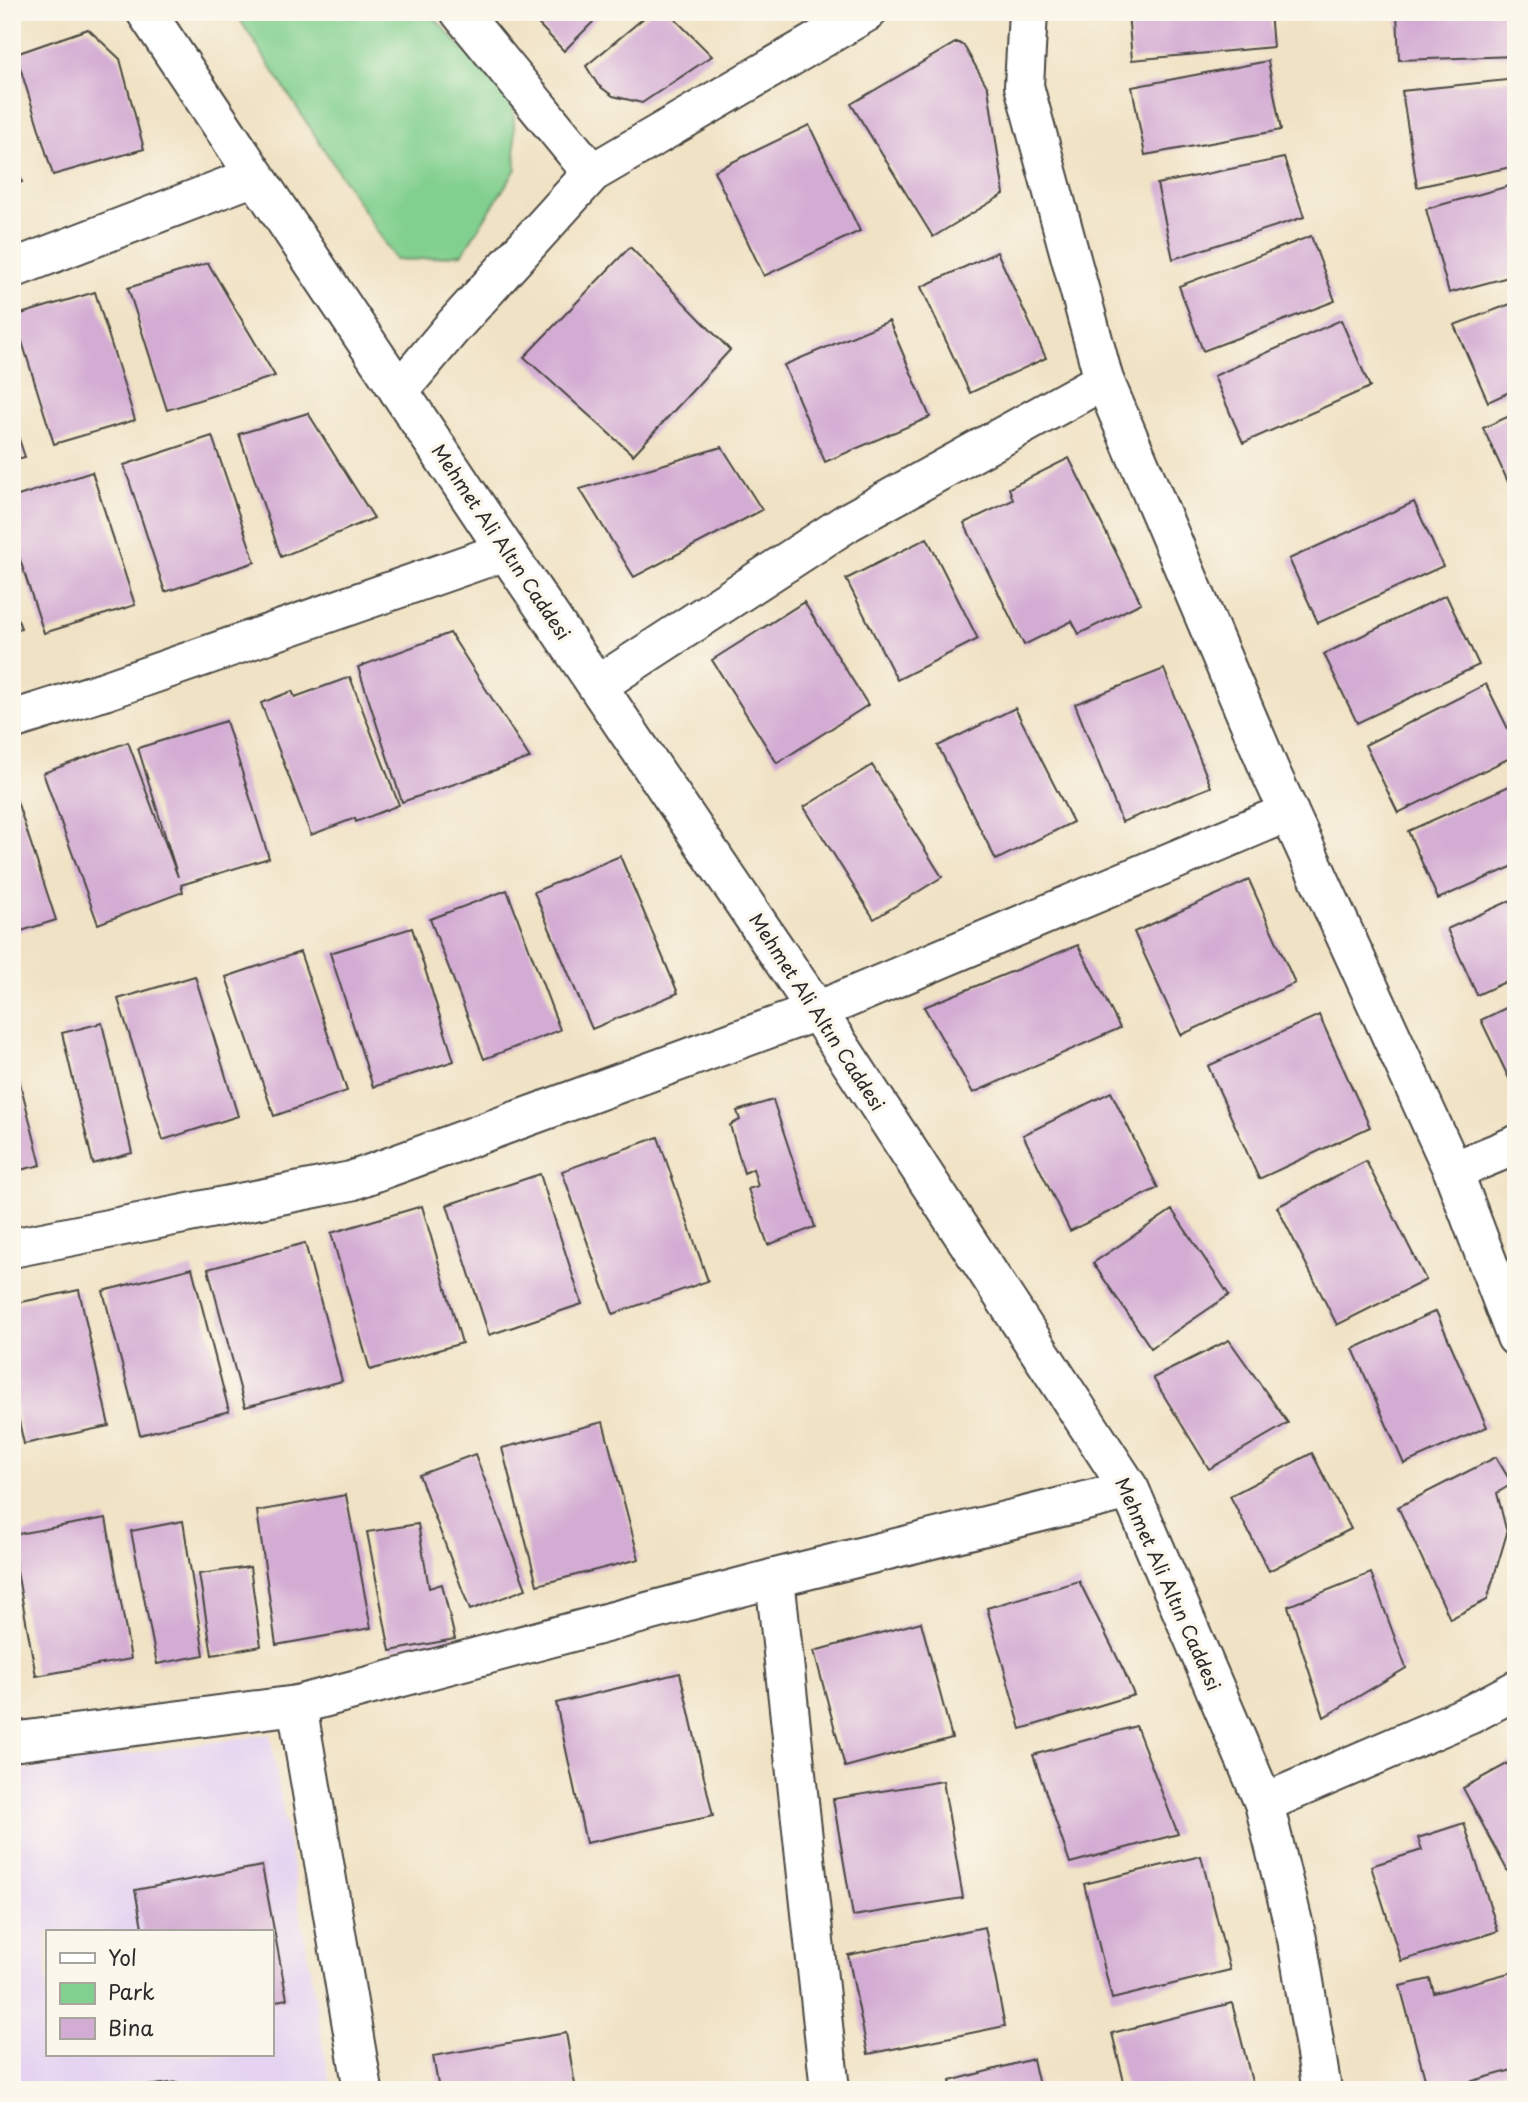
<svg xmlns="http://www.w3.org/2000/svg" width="1528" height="2102" font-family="'Playpen Sans',sans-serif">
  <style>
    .built { fill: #e5d3f1; fill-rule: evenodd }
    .green { fill: #82d08f; stroke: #567e5d; stroke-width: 2 }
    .building { fill: #d3acd3 }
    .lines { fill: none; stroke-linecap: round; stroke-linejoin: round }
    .street-casing { stroke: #494642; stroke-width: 42 }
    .secondary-casing { stroke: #494642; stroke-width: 42 }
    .street { stroke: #fff; stroke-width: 38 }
    .secondary { stroke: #fff; stroke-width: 38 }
    .labels { text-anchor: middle; stroke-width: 7; stroke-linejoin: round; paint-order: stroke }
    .street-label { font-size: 19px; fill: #2b2b2b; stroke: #fbf7ec }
  </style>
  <rect width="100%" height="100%" fill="#fbf7ec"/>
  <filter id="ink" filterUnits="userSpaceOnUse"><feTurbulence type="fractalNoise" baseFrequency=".0143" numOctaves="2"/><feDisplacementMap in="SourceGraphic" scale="14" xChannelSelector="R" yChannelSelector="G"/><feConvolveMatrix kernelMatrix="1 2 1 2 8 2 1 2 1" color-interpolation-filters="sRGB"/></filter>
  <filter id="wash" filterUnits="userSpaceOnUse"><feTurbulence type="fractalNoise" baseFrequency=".00686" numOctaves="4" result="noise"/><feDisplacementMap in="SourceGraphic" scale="28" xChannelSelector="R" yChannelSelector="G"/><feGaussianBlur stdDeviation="1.57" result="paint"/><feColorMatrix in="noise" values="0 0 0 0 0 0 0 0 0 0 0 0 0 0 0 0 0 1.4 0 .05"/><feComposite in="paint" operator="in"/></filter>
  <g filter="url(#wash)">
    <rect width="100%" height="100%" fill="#f0e2c4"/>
    <path class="built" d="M270,1734l61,356h-319v-319zM47,1932h224v123h-224z"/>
    <path class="green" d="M235,12h194l84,91 3,66 -54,85 -48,6 -19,-1z"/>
    <g id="blocks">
      <path class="building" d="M527,12h76l-39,39z
        M651,12h17l44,44 -70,47 -29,-7 -15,-11 -12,-19z
        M1128,12h142l3,35 -141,13z
        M1397,12h119v44l-117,4z
        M88,29l32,30 24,90 -91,26 -37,-121z
        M957,42l7,4 24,42 16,106 -71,43 -82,-133z
        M1268,61l13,69 -136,25 -13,-68z
        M1516,79v87l-99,21 -15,-96z
        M809,125l51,106 -96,45 -50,-105z
        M13,152l9,30 -10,3v-32z
        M1284,158l20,59 -131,42 -16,-75z
        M1516,184v91l-67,18 -23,-84z
        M1311,236l24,65 -132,50 -24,-65z
        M630,247l100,103 -97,105 -109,-98z
        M997,252l49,106 -76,35 -49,-106z
        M208,263l67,113 -108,34 -39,-122z
        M95,292l40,128 -81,24 -40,-128z
        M1516,302v87l-28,13 -34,-77z
        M1341,320l29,67 -127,56 -29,-67z
        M889,321l41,96 -105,45 -41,-97z
        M308,413l66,105 -93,39 -42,-123z
        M1516,413v86l-33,-71z
        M12,418l13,39 -13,3z
        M212,436l43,126 -90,30 -41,-127z
        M722,447l40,63 -128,67 -54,-88z
        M1069,458l72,145 -62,31 -7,-13 -48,24 -60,-122 49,-23 -4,-12z
        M92,472l43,133 -91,28 -32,-98v-37z
        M1414,502l29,64 -125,57 -29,-64z
        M927,538l51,101 -81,41 -51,-101z
        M1446,595l33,70 -122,58 -33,-69z
        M804,602l64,103 -91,58 -65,-103z
        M12,605l9,23 -9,3z
        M450,633l80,125 -128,44 -44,-135z
        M1164,669l47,118 -89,35 -47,-118z
        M350,677l49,128 -43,17 -1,-4 -44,17 -50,-132 31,-12 3,6z
        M1486,684l30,61v10l-118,58 -33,-68z
        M1015,708l58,114 -77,38 -58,-114z
        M226,721l43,137 -88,27 2,7 -85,32 -55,-151 85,-31 50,135 -40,-129z
        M872,765l70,112 -68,42 -70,-112z
        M1516,783v82l-78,34 -30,-68z
        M12,786l44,134 -44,14z
        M620,856l58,137 -86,36 -58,-137z
        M1249,880l46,103 -114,52 -47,-103z
        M507,890l53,140 -76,29 -54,-140z
        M1516,898v79l-39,18 -30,-66z
        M412,928l42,133 -81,26 -43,-134z
        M1078,945l42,83 -147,65 -49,-86z
        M300,952l47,139 -73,25 -48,-139z
        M195,976l43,140 -75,24 -45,-141z
        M1516,1003v90l-35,-73z
        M1319,1015l51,112 -111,52 -51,-113z
        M102,1023l30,130 -39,11 -31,-131z
        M12,1051l29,114 -29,7z
        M1111,1092l47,96 -88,43 -47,-96z
        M773,1100l42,127 -47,18 -20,-56 10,-3 -5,-17 -9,4 -14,-48 10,-5 -3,-9z
        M658,1137l50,144 -95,33 -51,-143z
        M1366,1161l60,119 -89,45 -60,-118z
        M540,1174l42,130 -93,31 -42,-130z
        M422,1206l40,137 -92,27 -39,-137z
        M1172,1210l57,85 -78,53 -58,-85z
        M305,1243l37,138 -97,26 -37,-138z
        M192,1268l37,143 -89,24 -37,-144z
        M79,1290l30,136 -85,18 -12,-54v-86z
        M1436,1311l51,116 -83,37 -51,-115z
        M1229,1340l59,83 -79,46 -56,-91z
        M603,1422l36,137 -102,26 -35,-137z
        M1312,1453l39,76 -82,42 -39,-75z
        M475,1454l51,135 -56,21 -51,-135z
        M1496,1457l16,27 -15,9 10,40 -20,67 -37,19 -52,-112z
        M346,1495l25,133 -95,17 -19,-134z
        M106,1518l25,141 -95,17 -24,-132v-9z
        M183,1521l21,134 -47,9 -26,-133z
        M418,1524l11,64 13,-4 13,55 -65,12 -23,-119z
        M250,1567l11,79 -49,9 -13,-81z
        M1371,1573l35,95 -82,49 -36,-111z
        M1079,1581l45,90 10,24 -113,34 -34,-121z
        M921,1622l31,116 -107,29 -31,-116z
        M680,1673l33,143 -127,27 -30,-140z
        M1136,1726l42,108 -108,29 -37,-108z
        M1516,1759v120l-3,2 -50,-93z
        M943,1781l20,117 -110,18 -20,-117z
        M1464,1823l34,108 -97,30 -30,-95 51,-16 -4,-12z
        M1201,1856l29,114 -118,29 -28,-115z
        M262,1866l25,133 -16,3v-70h-128l-8,-42z
        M985,1927l20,99 -137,28 -20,-99z
        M1516,1971v98l-76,21h-12l-28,-104 30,-7 4,14z
        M1232,2003l22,87h-128l-14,-57z
        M566,2033l10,57h-137l-6,-34z
        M1033,2059l7,31h-88l-2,-9z
        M177,2082l2,8h-47v-2z"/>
    </g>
  </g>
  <g filter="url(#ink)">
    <use href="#blocks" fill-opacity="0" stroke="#494642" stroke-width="2"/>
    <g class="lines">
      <defs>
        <path id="street" d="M460,12l132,161
          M1028,12l-4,74 80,294 166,391 183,400 63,166
          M12,269l243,-93
          M399,391l52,-62 141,-156 275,-161
          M598,685l250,-163 256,-142
          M12,720l92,-29 402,-140
          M1453,1171l63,-26
          M12,1248l339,-67 466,-170 472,-199
          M775,1578l55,512
          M297,1705l66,385
          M1264,1803l207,-89 45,-24"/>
        <path id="secondary" d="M146,12l360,539 311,460 313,479 134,313 33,136 25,151
          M12,1742l285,-37 478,-127 355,-88"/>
      </defs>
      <use href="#street" class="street-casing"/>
      <use href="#secondary" class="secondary-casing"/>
      <use href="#street" class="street"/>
      <use href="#secondary" class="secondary"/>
    </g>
  </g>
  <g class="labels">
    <g class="street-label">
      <text transform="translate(501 542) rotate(56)" y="7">Mehmet Ali Altın Caddesi</text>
      <text transform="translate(817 1012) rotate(57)" y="7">Mehmet Ali Altın Caddesi</text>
      <text transform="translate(1168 1584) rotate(66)" y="7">Mehmet Ali Altın Caddesi</text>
    </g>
  </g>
  <rect width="1528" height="2102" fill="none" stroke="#fbf7ec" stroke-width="42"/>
  <rect x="46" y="1930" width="228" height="126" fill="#fbf7ec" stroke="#a8a59f" stroke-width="2"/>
  <rect x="60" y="1953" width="35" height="10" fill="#ffffff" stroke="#a8a59f" stroke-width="2"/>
  <text x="108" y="1966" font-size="21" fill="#2b2b2b">Yol</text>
  <rect x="60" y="1983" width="35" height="21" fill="#82d08f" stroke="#a8a59f" stroke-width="2"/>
  <text x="108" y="2000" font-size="21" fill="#2b2b2b">Park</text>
  <rect x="60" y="2018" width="35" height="21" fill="#d3acd3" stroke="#a8a59f" stroke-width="2"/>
  <text x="108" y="2036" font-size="21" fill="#2b2b2b">Bina</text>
</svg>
